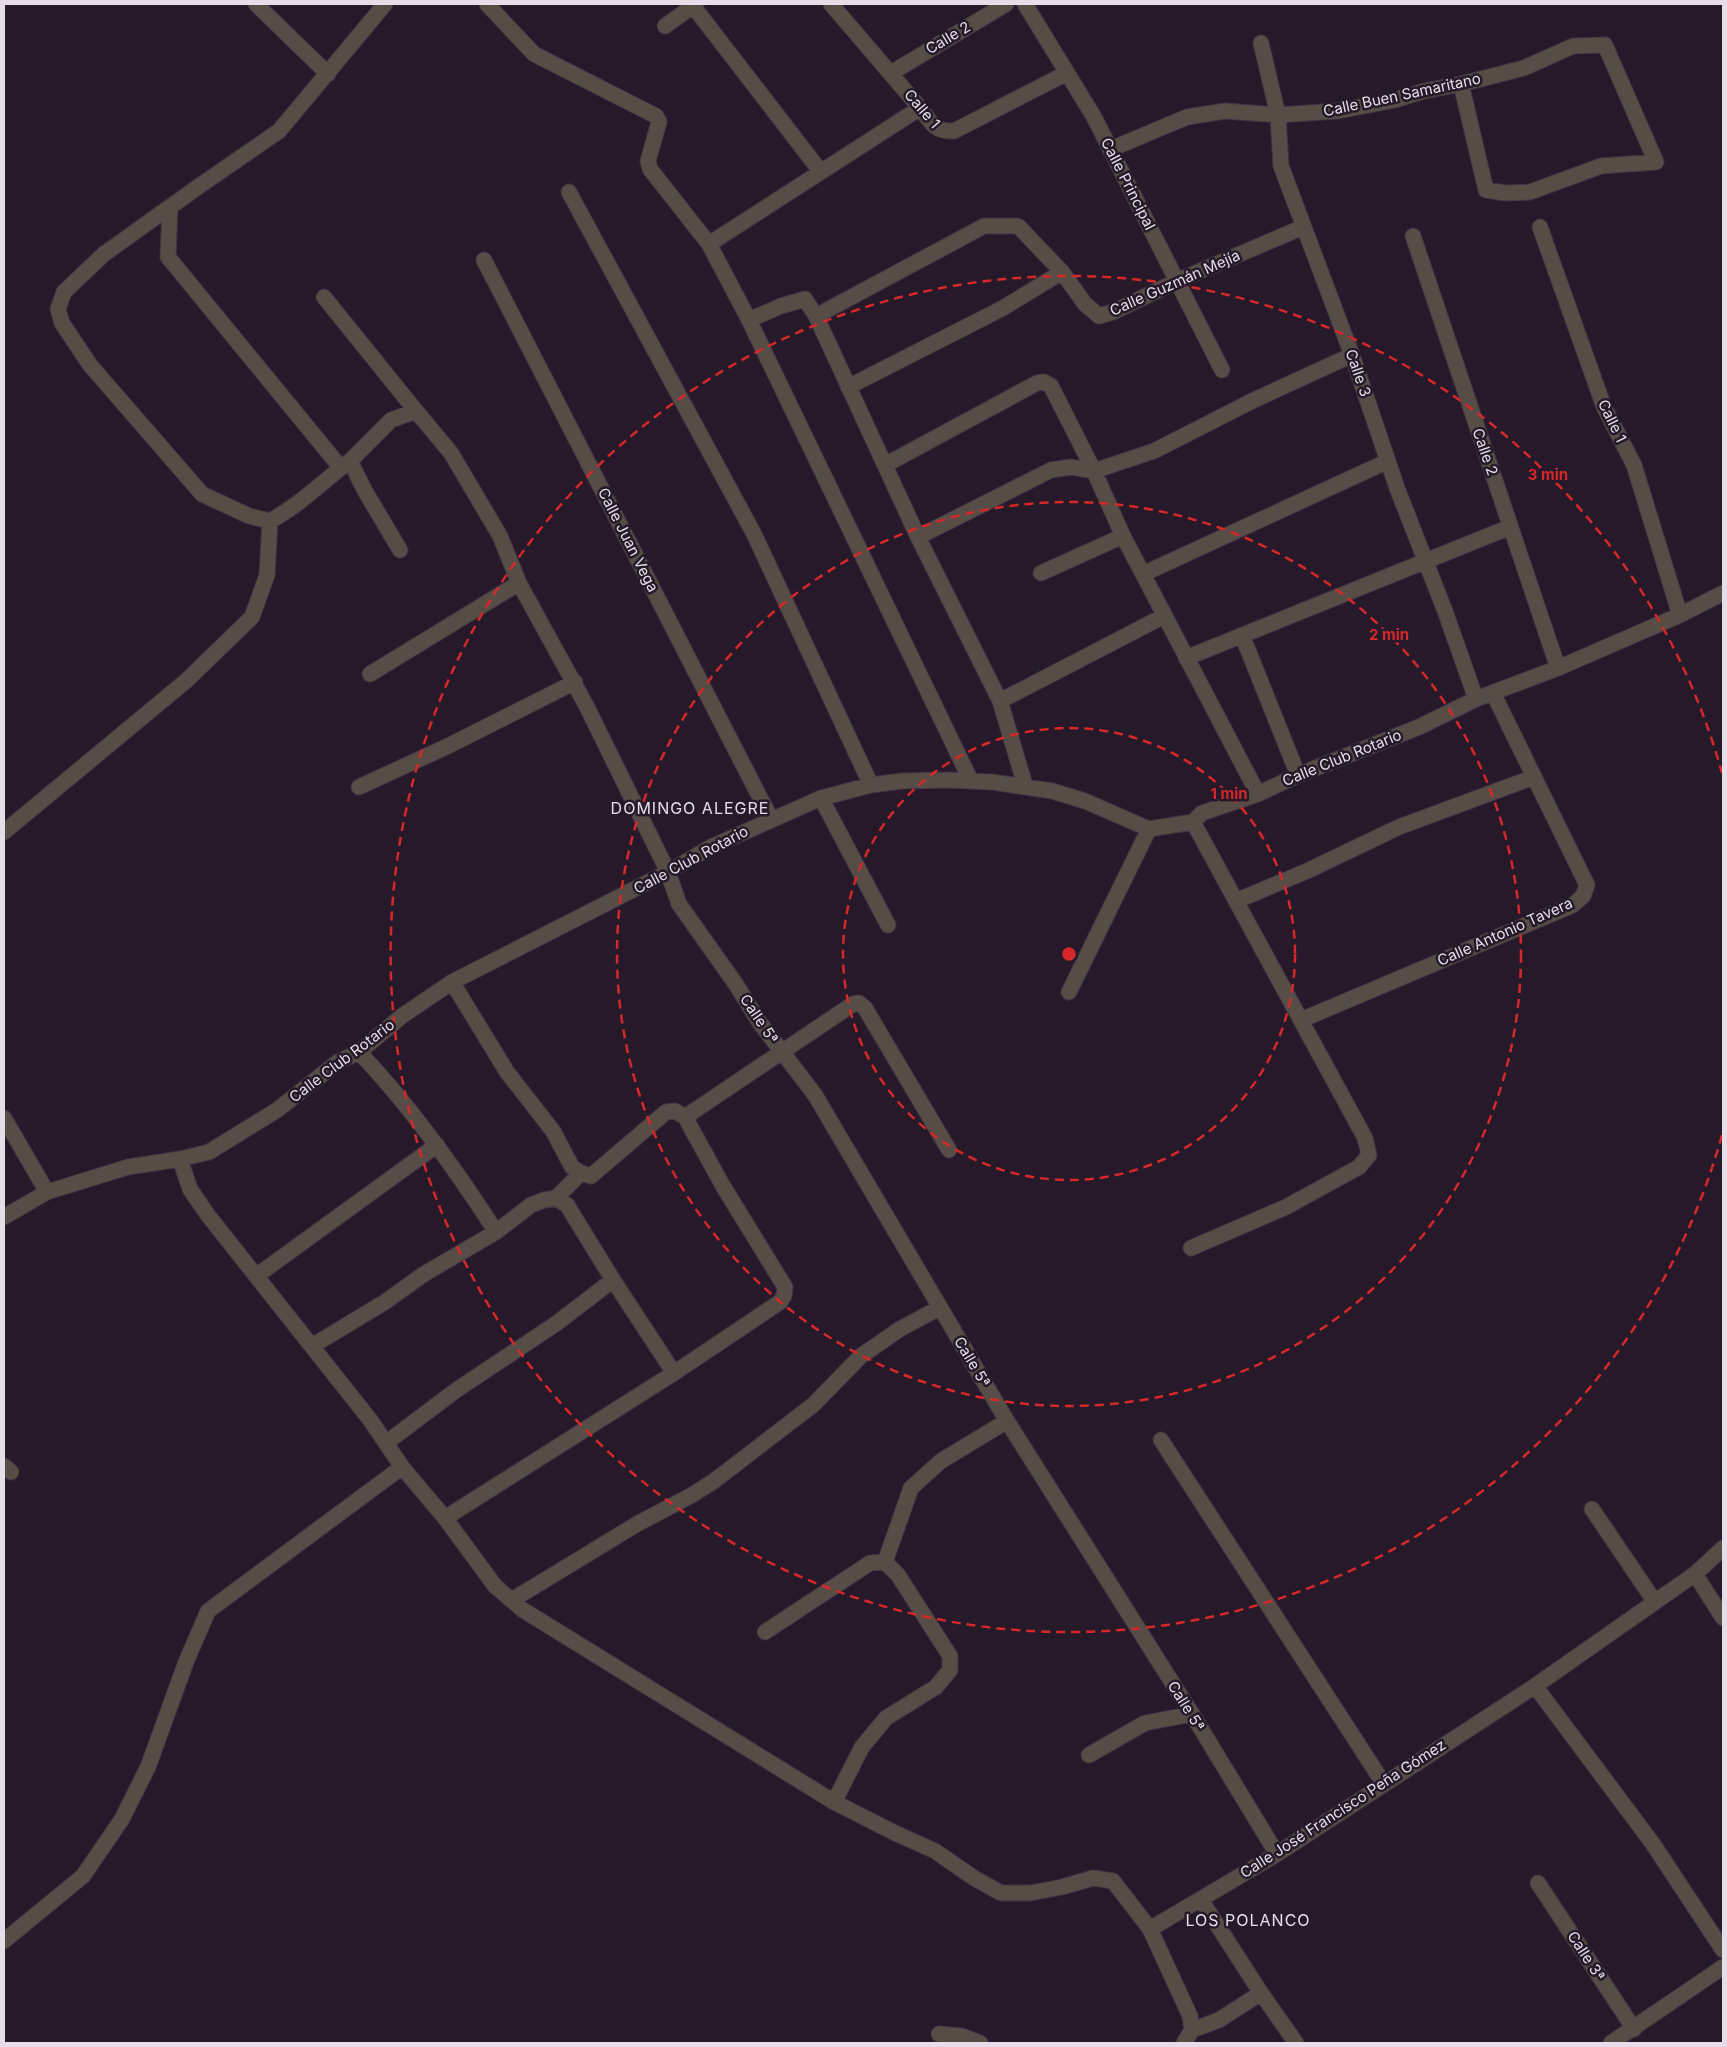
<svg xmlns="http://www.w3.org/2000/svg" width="1727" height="2047" font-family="Inter,sans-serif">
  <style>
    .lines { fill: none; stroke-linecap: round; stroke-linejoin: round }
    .minor-casing { stroke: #413444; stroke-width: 17 }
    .minor { stroke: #564d46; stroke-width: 15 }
    .ring { fill: none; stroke: #d62828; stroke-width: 2.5; stroke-dasharray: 9 6 }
    .labels { text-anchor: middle; stroke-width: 5; stroke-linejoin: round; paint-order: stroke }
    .street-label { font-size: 15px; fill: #e6dde8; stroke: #261929 }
    .neighbourhood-label { font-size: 16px; letter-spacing: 1px; fill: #e6dde8; stroke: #261929 }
    .centre { fill: #d62828; stroke: #261929; stroke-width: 2.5 }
    .ring-label { font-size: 15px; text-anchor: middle; font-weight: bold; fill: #d62828; stroke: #261929; stroke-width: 5; stroke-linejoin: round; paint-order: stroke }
  </style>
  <rect width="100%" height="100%" fill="#261929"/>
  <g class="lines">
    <defs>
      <path id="minor" d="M256,4l72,70
        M487,4l47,50 122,62 3,6 -11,39 2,8 59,75 40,76
        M831,4l89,104c11,14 14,24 34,23l113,-58
        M1025,4l69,113 128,253
        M693,6l128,166
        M665,26l31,-22
        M1261,43l17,72 3,51 71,189 45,133 48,123 31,88
        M891,73l115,-69
        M1111,149l76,-32 38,-6 53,4 60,-4 57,-11 29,-9 37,-7 63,-16 49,-22 32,-1 51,117 -55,4 -71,26 -25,1 -19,-3 -25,-106
        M569,192l185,342 117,251
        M170,207l-2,50 173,211
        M1540,227l64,180 30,58 46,150
        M1413,236l145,432
        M709,244l211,-136
        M484,260l287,559
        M324,297l92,114
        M816,316l168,-90h34l44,46 23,32 14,12 14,-4 64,-31 126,-54
        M848,387l155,-79 59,-36
        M350,461c-27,20 -50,44 -80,60l-21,-5 -47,-22 -112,-129 -28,-42 -4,-14 6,-17 40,-38 91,-65 84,-58 106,-127
        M885,465l152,-82 7,-1 7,4 43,85 29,65 135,258
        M918,537l133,-67 20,-3 23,4 60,-20 98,-50 100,-46
        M400,550l-35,-59 -15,-30 41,-41 25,-9 35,42 49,83 19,47 68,124 81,165 11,32 56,79 25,40 55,72 192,326 185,293 85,140
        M1041,573l82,-37
        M1143,574l245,-113
        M1242,635l56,140
        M1186,658l324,-131
        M370,674l149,-91
        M1000,701l164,-85
        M971,781l-222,-461 32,-14 24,-7 11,17 102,221 82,164 25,84
        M359,787l89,-41 127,-64
        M821,798l67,127
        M4,832l182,-151 66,-64 15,-42 3,-54
        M1236,901l71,-30 92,-44 135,-50
        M1069,992l80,-163
        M1301,1020l272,-115 10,-9 4,-11 -94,-192
        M359,1052c52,55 96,116 137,180
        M685,1117l168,-113 6,-1 6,5 84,142
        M4,1118l43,74
        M180,1159l10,30 17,25 164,207 31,46 43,51 50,68 28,24 311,192 61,31 40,18 39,27 27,15h29l32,-6 31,-9 20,3 37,48 40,87 2,14 -8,13
        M556,1198l25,-25
        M4,1217l43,-25 81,-25 52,-8 29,-7 68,-42 61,-48 21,-10 43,-36 50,-34 216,-110 43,-25 110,-49 50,-13 31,-4 47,-1 43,2 60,9 33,10 64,28 44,-7 9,-9 56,-19 40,-19 121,-48 57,-28 82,-31 122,-53 43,-22
        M1191,1248l95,-41 73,-40 10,-12 -4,-17 -172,-316
        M256,1276l181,-131
        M312,1346l73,-44 39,-28 72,-42 35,-27 13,-5 12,-2 11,7 46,75 61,93
        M1161,1440l223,344
        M386,1443l69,-52 102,-68 56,-43
        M4,1466l7,6
        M1592,1509l63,93
        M445,1518l229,-145 106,-71 4,-6 1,-9 -62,-101 -38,-69 -10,-6 -9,1 -75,64 -10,-3 -9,-6 -19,-36 -46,-59 -55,-90
        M885,1562l26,-74 30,-27 66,-40
        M1695,1574l28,44
        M512,1600l125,-76 55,-29 22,-14 99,-76 48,-49 39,-27 39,-21
        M765,1632l105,-69 15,-1
        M1535,1686l118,158 70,106
        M1089,1755l56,-32 47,-9
        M834,1802l28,-55 24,-29 50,-31 14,-17v-14l-52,-81 -13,-13
        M1538,1883l96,146
        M1201,1900l60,93 35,50
        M1150,1929l127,-75 258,-168 160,-112 28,-26
        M4,1941l79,-65 39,-57 26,-52 38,-105 22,-51 194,-144
        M1192,2030l27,-10 42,-27
        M939,2034l23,2 18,7
        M1611,2043l112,-76"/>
    </defs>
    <use href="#minor" class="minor-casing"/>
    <use href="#minor" class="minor"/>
  </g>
  <g class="ring">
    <circle cx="1069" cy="954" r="226"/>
    <circle cx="1069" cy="954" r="452"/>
    <path d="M1722 1135A678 678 0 1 1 1722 773"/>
  </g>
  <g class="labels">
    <g class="street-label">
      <text transform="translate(948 38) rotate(-31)" y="5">Calle 2</text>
      <text transform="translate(1402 95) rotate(-12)" y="5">Calle Buen Samaritano</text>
      <text transform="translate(922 109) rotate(49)" y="5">Calle 1</text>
      <text transform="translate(1128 184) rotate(63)" y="5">Calle Principal</text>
      <text transform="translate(1175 283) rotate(-24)" y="5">Calle Guzmán Mejía</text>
      <text transform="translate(1358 373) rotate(71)" y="5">Calle 3</text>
      <text transform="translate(1612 421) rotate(64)" y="5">Calle 1</text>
      <text transform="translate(1485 452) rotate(71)" y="5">Calle 2</text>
      <text transform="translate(628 540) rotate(63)" y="5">Calle Juan Vega</text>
      <text transform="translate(1342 758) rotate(-22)" y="5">Calle Club Rotario</text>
      <text transform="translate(691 860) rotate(-28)" y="5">Calle Club Rotario</text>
      <text transform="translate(1505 932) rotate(-24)" y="5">Calle Antonio Tavera</text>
      <text transform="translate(759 1019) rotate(56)" y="5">Calle 5ª</text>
      <text transform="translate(342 1061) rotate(-37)" y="5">Calle Club Rotario</text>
      <text transform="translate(972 1362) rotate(59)" y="5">Calle 5ª</text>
      <text transform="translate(1186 1706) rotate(58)" y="5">Calle 5ª</text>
      <text transform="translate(1343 1809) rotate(-33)" y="5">Calle José Francisco Peña Gómez</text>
      <text transform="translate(1586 1956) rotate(57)" y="5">Calle 3ª</text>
    </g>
    <g class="neighbourhood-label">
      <text x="690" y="814">DOMINGO ALEGRE</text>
      <text x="1248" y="1926">LOS POLANCO</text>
    </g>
  </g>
  <circle cx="1069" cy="954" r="8" class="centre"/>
  <g class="ring-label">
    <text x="1548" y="480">3 min</text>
    <text x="1389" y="640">2 min</text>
    <text x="1229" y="799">1 min</text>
  </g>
  <rect width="1727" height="2047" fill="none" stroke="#e6dde8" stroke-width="10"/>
</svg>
